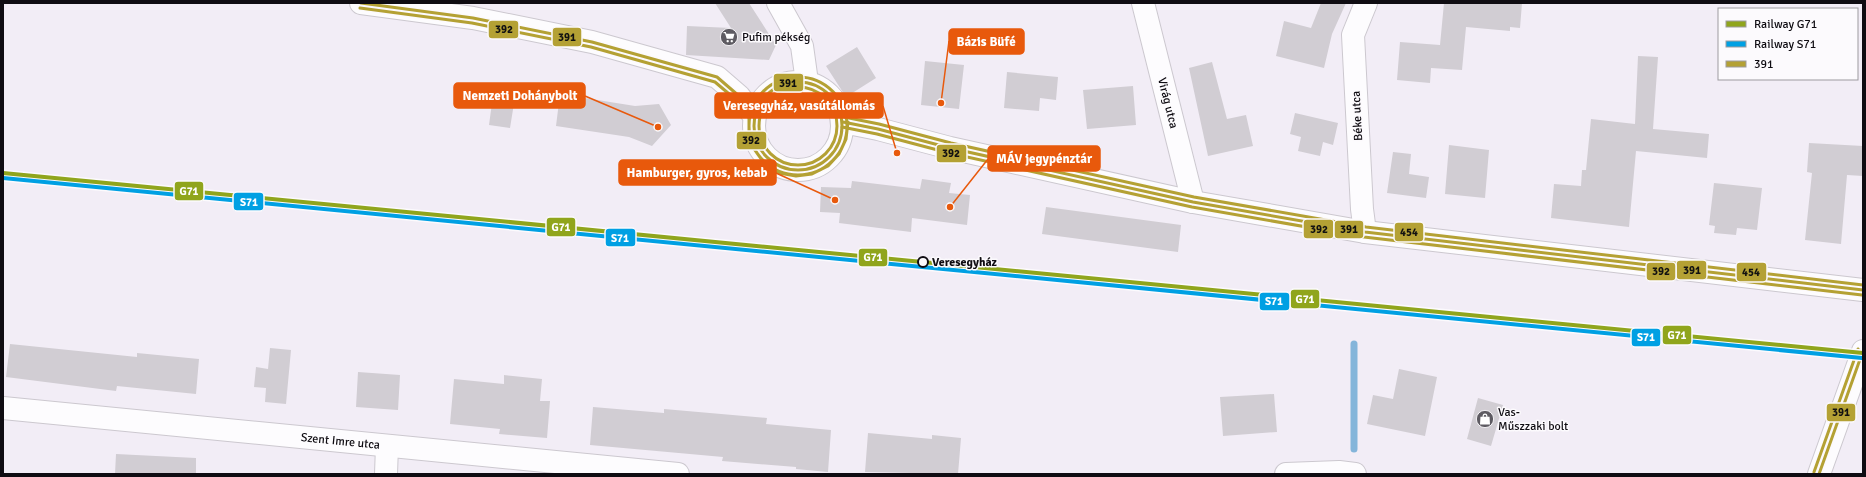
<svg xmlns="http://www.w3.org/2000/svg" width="1866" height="477" font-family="Signika,sans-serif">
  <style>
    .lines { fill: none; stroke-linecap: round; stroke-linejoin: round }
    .stream { stroke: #84b5da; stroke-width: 7 }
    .building { fill: #d1cdd3 }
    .street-casing { stroke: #ccc8cf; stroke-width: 24 }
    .secondary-casing { stroke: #ccc8cf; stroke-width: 24 }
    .street { stroke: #fdfcfe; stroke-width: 22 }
    .secondary { stroke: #fdfcfe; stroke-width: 22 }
    .bus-1-casing { stroke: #fcfafd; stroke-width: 6 }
    .bus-2-casing { stroke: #fcfafd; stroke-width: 6 }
    .bus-3-casing { stroke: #fcfafd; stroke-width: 6 }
    .bus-1 { stroke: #b4a134; stroke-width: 3 }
    .bus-2 { stroke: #b4a134; stroke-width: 3 }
    .bus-3 { stroke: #b4a134; stroke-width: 3 }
    .rail-1-casing { stroke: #fcfafd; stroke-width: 7 }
    .rail-2-casing { stroke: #fcfafd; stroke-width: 7 }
    .rail-1 { stroke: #90a51c; stroke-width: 4 }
    .rail-2 { stroke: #00a0e3; stroke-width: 4 }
    .stop-dot { fill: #fcfafd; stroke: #0f0c12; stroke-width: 2 }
    .labels { text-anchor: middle; stroke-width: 3; stroke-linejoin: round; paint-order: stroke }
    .poi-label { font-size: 12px; fill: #0f0c12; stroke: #fcfafd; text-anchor: start }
    .street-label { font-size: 12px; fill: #0f0c12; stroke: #fcfafd }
    .stop-label { font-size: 12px; font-weight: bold; fill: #0f0c12; stroke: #fcfafd; text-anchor: start }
    .leader { fill: none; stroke: #e8590c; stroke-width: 1.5 }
    .callout-dot { fill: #e8590c; stroke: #fcfafd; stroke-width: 1.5 }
    .callout { fill: #e8590c; stroke: #e8590c; stroke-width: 1.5 }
    .callout-label { font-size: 13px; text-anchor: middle; font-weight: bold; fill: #fff }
    .line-badge { stroke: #fcfafd; stroke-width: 1.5 }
    .badge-label { font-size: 11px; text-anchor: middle; font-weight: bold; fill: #fff }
    .pale-badge-label { font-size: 11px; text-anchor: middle; font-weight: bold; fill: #111 }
  </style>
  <rect width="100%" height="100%" fill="#f2edf6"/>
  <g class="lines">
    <path class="stream" d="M1354,449v-105"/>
  </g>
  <path class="building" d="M715,3h34l27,42 -7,15 -83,-5 1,-29 44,2z
    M1321,3h25l-14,31 -8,34 -48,-12 8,-35 27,7z
    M1444,3h78l-2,25 -10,-1v4l-44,-4 -4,43 -31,-2 -1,15 -33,-3 3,-38 40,3z
    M857,47l19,31 -30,19 -20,-31z
    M1638,56l20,1 -5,72 56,5 -2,24 -71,-7 -7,76 -78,-9 3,-34 27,2 1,-16h4l5,-51 44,5z
    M925,61l39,4 -5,44 -38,-4z
    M1212,62l15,57 19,-4 7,31 -45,10 -19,-88z
    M1007,72l51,5 -2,23 -16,-2 -1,13 -35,-3z
    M1133,86l3,39 -49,4 -4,-39z
    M494,88l22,3 -6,37 -21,-3z
    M560,94l75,12 24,-2 12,21 -19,21 -23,-9 -73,-11z
    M1295,113l43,10 -5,22 -10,-3 -3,14 -22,-5 3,-14 -11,-3z
    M1809,143l54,3v30l-16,-1 -6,69 -36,-4 7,-67 -5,-1z
    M1449,145l40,5 -4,48 -40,-4z
    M1393,152l18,2 -2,20 20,3 -3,21 -39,-5z
    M922,179l29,4 -2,10 21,2 -3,30 -55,-7 -1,14 -72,-9 1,-10 -20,-1 1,-25 30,1 1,-7 68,8z
    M1714,183l48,5 -5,42 -20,-2 -1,7 -22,-2 1,-7 -6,-1z
    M1046,207l135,18 -3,27 -136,-18z
    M10,344l127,13v-4l62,6 -3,35 -79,-8 -1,5 -110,-14z
    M270,348l21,2 -5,54 -21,-2 1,-14 -12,-1 2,-20 12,2z
    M1399,369l38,8 -12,59 -58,-12 6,-29 20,4z
    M358,372l42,3 -2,35 -42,-3z
    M504,375l38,4 -2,22h10l-3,37 -48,-4 1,-5 -50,-5 4,-45 50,5z
    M1274,394l3,38 -54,4 -3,-39z
    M1478,398l25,7 -12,41 -24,-7z
    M593,407l71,6v-4l103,9 -1,6 65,6 -3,42 -32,-3v-2l-74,-6 1,-4 -133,-12z
    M868,433l64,6v-4l29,3 -3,36 -93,-2z
    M116,454l80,4v16h-81z"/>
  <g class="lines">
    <defs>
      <g id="street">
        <path d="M778,3l24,43 5,36"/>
        <path id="s1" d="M1143,3l50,199"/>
        <path d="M1365,232l-3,-23 -9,-174 13,-32"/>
        <path id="s2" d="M3,408l675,66"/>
        <path d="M386,474l1,-28"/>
        <path d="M1286,474l53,-2 16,2"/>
      </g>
      <path id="secondary" d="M361,3l112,15 119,24 125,35 22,19 15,20
        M754 126a44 44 0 1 1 88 0a44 44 0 1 1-88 0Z
        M843,122l35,7 72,19 243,54 172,30 498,58
        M1819,474l44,-123"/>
    </defs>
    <use href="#street" class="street-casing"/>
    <use href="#secondary" class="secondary-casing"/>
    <use href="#street" class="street"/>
    <use href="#secondary" class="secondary"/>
    <defs>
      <path id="bus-1" d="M361,3l112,15 119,24 125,35 22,19 15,20
        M754 126a44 44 0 1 1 88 0a44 44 0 1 1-88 0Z
        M843,122l35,7 72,19 243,54 172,30 498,58
        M1819,474l44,-123"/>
      <path id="bus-2" d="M360,8l112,15 119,24 124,35 20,17 14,19v15l5,16 10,14 15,10 17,3 16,-2 16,-8 11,-12 7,-15 2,-17
        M749 126a49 49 0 1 1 98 0a49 49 0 1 1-98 0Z
        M842,127l35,7 72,19 243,54 172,30 498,58"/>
      <path id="bus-3" d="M759 126a39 39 0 1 1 78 0a39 39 0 1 1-78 0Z
        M844,117l35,7 72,19 243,54 172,30 497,58
        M1814,472l44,-123"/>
    </defs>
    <use href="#bus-1" class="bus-1-casing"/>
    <use href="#bus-2" class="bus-2-casing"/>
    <use href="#bus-3" class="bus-3-casing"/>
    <use href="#bus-1" class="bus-1"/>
    <use href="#bus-2" class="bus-2"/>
    <use href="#bus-3" class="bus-3"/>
    <defs>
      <path id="rail-1" d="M3,173l1860,180"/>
      <path id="rail-2" d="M3,178l1859,180"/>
    </defs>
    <use href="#rail-1" class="rail-1-casing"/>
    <use href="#rail-2" class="rail-2-casing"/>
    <use href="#rail-1" class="rail-1"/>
    <use href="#rail-2" class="rail-2"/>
  </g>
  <defs>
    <symbol id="supermarket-disc" viewBox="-11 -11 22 22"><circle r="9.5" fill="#5e5b62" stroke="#fcfafd"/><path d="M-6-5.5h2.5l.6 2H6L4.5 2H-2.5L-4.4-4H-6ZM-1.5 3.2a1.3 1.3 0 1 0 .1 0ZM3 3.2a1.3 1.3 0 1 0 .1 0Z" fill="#fff"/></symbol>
    <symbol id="shop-disc" viewBox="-11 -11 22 22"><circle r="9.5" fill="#5e5b62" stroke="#fcfafd"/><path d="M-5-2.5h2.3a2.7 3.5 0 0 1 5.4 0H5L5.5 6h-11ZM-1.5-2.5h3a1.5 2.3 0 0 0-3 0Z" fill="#fff"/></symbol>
  </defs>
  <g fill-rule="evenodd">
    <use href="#supermarket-disc" x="719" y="27" width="20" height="20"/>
    <use href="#shop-disc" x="1475" y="409" width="20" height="20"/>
  </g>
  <circle class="stop-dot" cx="923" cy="262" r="5"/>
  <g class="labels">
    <g class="poi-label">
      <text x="742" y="41">Pufim pékség</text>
      <text x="1498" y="416">Vas-<tspan x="1498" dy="14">Műszzaki bolt</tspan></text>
    </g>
    <g class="street-label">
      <text dy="4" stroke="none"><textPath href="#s1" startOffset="103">Virág utca</textPath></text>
      <text transform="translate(1357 116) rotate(-93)" y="4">Béke utca</text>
      <text dy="4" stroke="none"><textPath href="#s2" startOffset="339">Szent Imre utca</textPath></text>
    </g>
    <g class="stop-label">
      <text x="932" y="266">Veresegyház</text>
    </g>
  </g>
  <path class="leader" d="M941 103L949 41M658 127L585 96M897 153L883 106M950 207L988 159M835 200L776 173"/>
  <g class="callout-dot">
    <circle cx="941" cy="103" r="4"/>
    <circle cx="658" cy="127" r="4"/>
    <circle cx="897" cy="153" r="4"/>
    <circle cx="950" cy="207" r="4"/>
    <circle cx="835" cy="200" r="4"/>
  </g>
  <g class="callout">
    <rect x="949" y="29" width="75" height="25" rx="4"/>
    <rect x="454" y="83" width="131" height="25" rx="4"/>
    <rect x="715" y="93" width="168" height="25" rx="4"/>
    <rect x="988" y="146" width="112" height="25" rx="4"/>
    <rect x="619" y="160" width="157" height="25" rx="4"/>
  </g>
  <g class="callout-label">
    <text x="986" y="46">Bázis Büfé</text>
    <text x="520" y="100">Nemzeti Dohánybolt</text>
    <text x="799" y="110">Veresegyház, vasútállomás</text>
    <text x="1044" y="163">MÁV jegypénztár</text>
    <text x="697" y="177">Hamburger, gyros, kebab</text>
  </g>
  <g class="line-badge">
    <rect x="488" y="20" width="31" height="19" rx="4" fill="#b4a134"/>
    <rect x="552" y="27" width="30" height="20" rx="4" fill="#b4a134"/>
    <rect x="773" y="73" width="31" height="19" rx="4" fill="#b4a134"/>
    <rect x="736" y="131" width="31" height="19" rx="4" fill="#b4a134"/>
    <rect x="936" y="144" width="31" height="19" rx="4" fill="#b4a134"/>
    <rect x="174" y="181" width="30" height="20" rx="4" fill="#90a51c"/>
    <rect x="233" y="192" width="31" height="19" rx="4" fill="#00a0e3"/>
    <rect x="546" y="217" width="30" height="20" rx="4" fill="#90a51c"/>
    <rect x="1303" y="219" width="31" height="20" rx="4" fill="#b4a134"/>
    <rect x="1334" y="220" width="30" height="19" rx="4" fill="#b4a134"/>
    <rect x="1394" y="222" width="30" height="20" rx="4" fill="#b4a134"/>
    <rect x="605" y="228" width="31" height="19" rx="4" fill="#00a0e3"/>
    <rect x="858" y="248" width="30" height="19" rx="4" fill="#90a51c"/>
    <rect x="1676" y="260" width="31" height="20" rx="4" fill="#b4a134"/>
    <rect x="1646" y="262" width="30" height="19" rx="4" fill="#b4a134"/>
    <rect x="1736" y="262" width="31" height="20" rx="4" fill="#b4a134"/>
    <rect x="1290" y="289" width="30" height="20" rx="4" fill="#90a51c"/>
    <rect x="1259" y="292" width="31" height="19" rx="4" fill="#00a0e3"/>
    <rect x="1662" y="325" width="30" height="20" rx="4" fill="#90a51c"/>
    <rect x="1631" y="328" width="30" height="19" rx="4" fill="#00a0e3"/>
    <rect x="1826" y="403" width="30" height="19" rx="4" fill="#b4a134"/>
  </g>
  <g class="badge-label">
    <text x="189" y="195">G71</text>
    <text x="249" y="206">S71</text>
    <text x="561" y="231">G71</text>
    <text x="620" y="242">S71</text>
    <text x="873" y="261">G71</text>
    <text x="1305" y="303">G71</text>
    <text x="1274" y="305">S71</text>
    <text x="1677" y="339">G71</text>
    <text x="1646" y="341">S71</text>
  </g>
  <g class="pale-badge-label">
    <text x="504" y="33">392</text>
    <text x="567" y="41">391</text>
    <text x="788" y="87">391</text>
    <text x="751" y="144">392</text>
    <text x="951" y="157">392</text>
    <text x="1319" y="233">392</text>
    <text x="1349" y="233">391</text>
    <text x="1409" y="236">454</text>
    <text x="1692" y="274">391</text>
    <text x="1661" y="275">392</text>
    <text x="1751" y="276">454</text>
    <text x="1841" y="416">391</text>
  </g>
  <rect width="1866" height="477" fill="none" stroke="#0f0c12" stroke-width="8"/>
  <rect x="1718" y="8" width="140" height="72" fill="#fcfafd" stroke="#9d9b9f"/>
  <rect x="1726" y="21" width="20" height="6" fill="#90a51c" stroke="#9d9b9f"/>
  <text x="1754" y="28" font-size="12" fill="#0f0c12">Railway G71</text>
  <rect x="1726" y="41" width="20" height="6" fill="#00a0e3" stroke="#9d9b9f"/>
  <text x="1754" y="48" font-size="12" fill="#0f0c12">Railway S71</text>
  <rect x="1726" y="61" width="20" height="6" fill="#b4a134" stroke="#9d9b9f"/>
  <text x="1754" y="68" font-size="12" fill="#0f0c12">391</text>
</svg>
